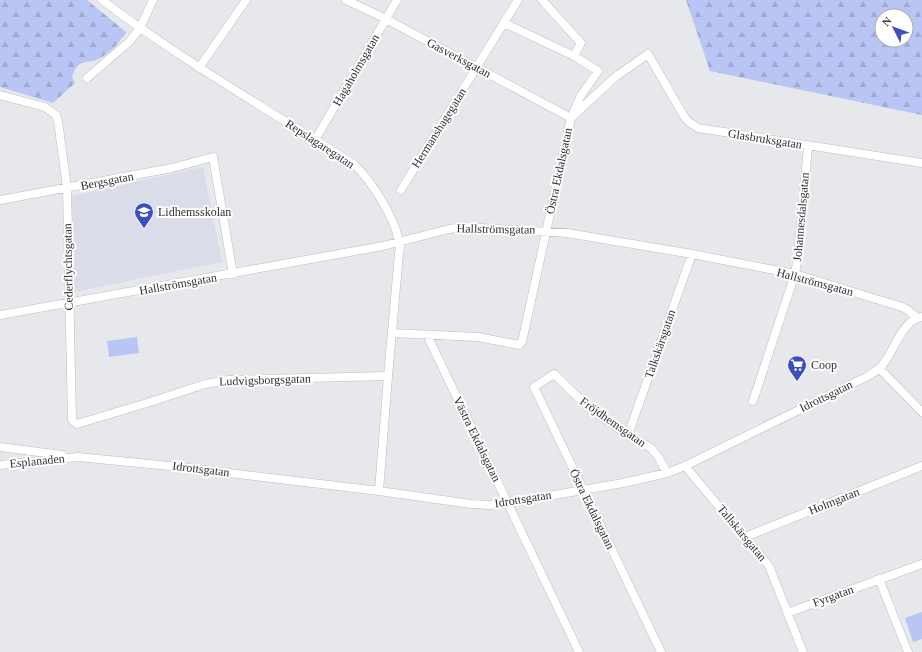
<svg xmlns="http://www.w3.org/2000/svg" width="922" height="652" font-family="Georgia,serif">
  <style>
    .built { fill: #dadde9 }
    .green { fill: #b9c6f5 }
    .forest { fill: url(#forest-firs); fill-rule: evenodd }
    .lines { fill: none; stroke-linecap: round; stroke-linejoin: round }
    .minor-casing { stroke: #bcbdc1; stroke-width: 9 }
    .minor { stroke: #fff; stroke-width: 8 }
    .labels { text-anchor: middle; stroke-width: 4; stroke-linejoin: round; paint-order: stroke }
    .street-label { font-size: 12px; fill: #2f2f31; stroke: #fff }
    .poi-label { font-size: 12px; fill: #2f2f31; stroke: #fff; text-anchor: start }
  </style>
  <defs>
    <pattern id="forest-firs" width="22" height="20" patternUnits="userSpaceOnUse"><rect width="22" height="20" fill="#b9c6f5"/><path d="M5 1l3.5 6h-7zM16 11l3.5 6h-7z" fill="#9faad2"/></pattern>
  </defs>
  <rect width="100%" height="100%" fill="#e6e8ec"/>
  <path class="built" d="M203,167l19,95 -148,30 -2,-96z"/>
  <path class="green" d="M137,337l2,16 -30,4 -2,-16z
    M922,612v27l-9,3 -8,-24z"/>
  <path class="forest" d="M0,0h87l39,32c-6,10 -14,19 -24,25 -14,9 -24,-1 -30,20l3,6 -22,20 -53,-16z
    M686,0h236v115l-212,-44zM882,16h24v24h-24z"/>
  <g class="lines">
    <defs>
      <path id="minor" d="M102,0c81,61 168,111 253,165 18,18 39,52 44,76 1,4 1,9 0,13l-11,122 -9,115
        M346,0l40,19 185,99 9,-21 18,-26 -24,-15 7,-13 -39,-43
        M504,23l70,33
        M199,68l47,-68
        M87,78l42,-36 11,-14 13,-28
        M0,95l45,12 11,8 2,6 9,67 5,232 5,4 70,-21 58,-19 24,-4 159,-4
        M315,140l82,-140
        M401,190l117,-190
        M0,200l172,-32 41,-11 20,117
        M0,315l383,-69 66,-17 16,-2 102,6 125,21 103,20 107,33 6,3 9,8
        M392,333l86,4 41,8 3,-3 49,-224 43,-40 34,-24 37,64 4,4 9,6 224,35
        M427,335l152,317
        M879,368l43,44
        M753,401l42,-127 3,-17 10,-111
        M628,435l64,-181
        M0,447l62,8
        M0,465l78,-8 102,10 199,24 92,13 19,1 18,-2 115,-20 44,-10 18,-7 183,-90c4,-3 8,-5 11,-7 15,-14 21,-49 43,-52
        M685,466l84,100 34,86
        M745,537l177,-71
        M879,579l29,73
        M787,613l135,-49
        M661,652l-127,-265 20,-13 29,28 15,12 30,21 23,13 8,10 8,15"/>
    </defs>
    <use href="#minor" class="minor-casing"/>
    <use href="#minor" class="minor"/>
  </g>
  <defs>
    <symbol id="school-pin" viewBox="-11 -11 22 30"><path d="M0 17L-7.5 6A9.5 9.5 0 1 1 7.5 6Z" fill="#3e4dc0" stroke="#fff"/><path d="M0-5L7-2L0 1L-7-2ZM-4 1L0 2.5L4 1V4Q0 6-4 4Z" fill="#fff"/></symbol>
    <symbol id="supermarket-pin" viewBox="-11 -11 22 30"><path d="M0 17L-7.5 6A9.5 9.5 0 1 1 7.5 6Z" fill="#3e4dc0" stroke="#fff"/><path d="M-6-5.5h2.5l.6 2H6L4.5 2H-2.5L-4.4-4H-6ZM-1.5 3.2a1.3 1.3 0 1 0 .1 0ZM3 3.2a1.3 1.3 0 1 0 .1 0Z" fill="#fff"/></symbol>
  </defs>
  <g fill-rule="evenodd">
    <use href="#school-pin" x="133" y="201" width="22" height="30"/>
    <use href="#supermarket-pin" x="786" y="354" width="22" height="30"/>
  </g>
  <g class="labels">
    <g class="street-label">
      <text transform="translate(459 58) rotate(28)" y="4">Gasverksgatan</text>
      <text transform="translate(356 70) rotate(-60)" y="4">Hagaholmsgatan</text>
      <text transform="translate(439 128) rotate(-58)" y="4">Hermanshagegatan</text>
      <text transform="translate(765 139) rotate(9)" y="4">Glasbruksgatan</text>
      <text transform="translate(320 144) rotate(33)" y="4">Repslagaregatan</text>
      <text transform="translate(559 171) rotate(-78)" y="4">Östra Ekdalsgatan</text>
      <text transform="translate(107 181) rotate(-11)" y="4">Bergsgatan</text>
      <text transform="translate(801 217) rotate(-85)" y="4">Johannesdalsgatan</text>
      <text transform="translate(496 229) rotate(1)" y="4">Hallströmsgatan</text>
      <text transform="translate(68 267) rotate(-91)" y="4">Cederflychtsgatan</text>
      <text transform="translate(815 282) rotate(15)" y="4">Hallströmsgatan</text>
      <text transform="translate(178 284) rotate(-10)" y="4">Hallströmsgatan</text>
      <text transform="translate(660 344) rotate(-71)" y="4">Talkskärsgatan</text>
      <text transform="translate(265 380) rotate(-2)" y="4">Ludvigsborgsgatan</text>
      <text transform="translate(826 396) rotate(-26)" y="4">Idrottsgatan</text>
      <text transform="translate(613 422) rotate(35)" y="4">Fröjdhemsgatan</text>
      <text transform="translate(477 439) rotate(64)" y="4">Västra Ekdalsgatan</text>
      <text transform="translate(37 461) rotate(-6)" y="4">Esplanaden</text>
      <text transform="translate(201 469) rotate(7)" y="4">Idrottsgatan</text>
      <text transform="translate(523 499) rotate(-9)" y="4">Idrottsgatan</text>
      <text transform="translate(834 501) rotate(-22)" y="4">Holmgatan</text>
      <text transform="translate(592 509) rotate(64)" y="4">Östra Ekdalsgatan</text>
      <text transform="translate(742 533) rotate(50)" y="4">Tallskärsgatan</text>
      <text transform="translate(833 596) rotate(-20)" y="4">Fyrgatan</text>
    </g>
    <g class="poi-label">
      <text x="158" y="216">Lidhemsskolan</text>
      <text x="811" y="369">Coop</text>
    </g>
  </g>
  <g transform="translate(894 28) rotate(312)"><circle r="19" fill="#ffffff" stroke="#acacad"/>
  <path d="M0-3L7 15L0 10L-7 15Z" fill="#3e4dc0"/>
  <text y="-6" font-size="11" font-weight="bold" text-anchor="middle" fill="#2f2f31">N</text>
  </g>
</svg>
